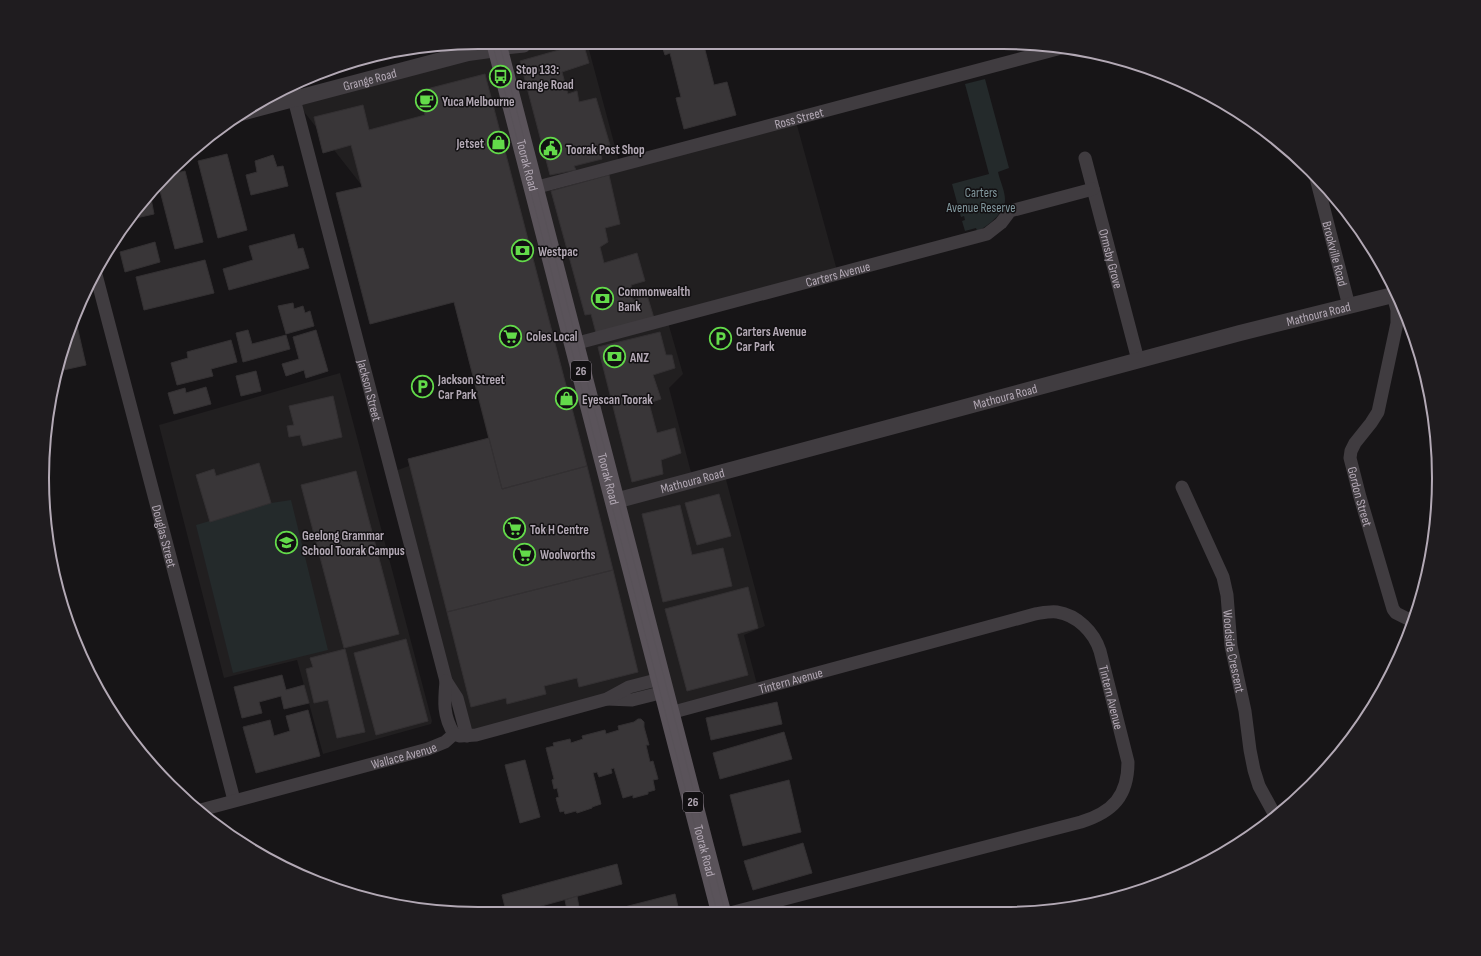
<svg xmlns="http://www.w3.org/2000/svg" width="1481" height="956" font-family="'Sofia Sans Condensed',sans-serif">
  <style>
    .built { fill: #211f20 }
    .green { fill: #242a2b }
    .building { fill: #393638; stroke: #333032 }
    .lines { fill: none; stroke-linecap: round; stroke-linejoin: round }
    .minor { stroke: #403c40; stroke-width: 13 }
    .tertiary { stroke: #403c40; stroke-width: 16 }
    .primary { stroke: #5a535a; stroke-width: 20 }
    .tram { stroke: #585258; stroke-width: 1 }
    .labels { text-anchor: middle; stroke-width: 3; stroke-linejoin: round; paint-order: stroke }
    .shield { fill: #121012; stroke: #837b84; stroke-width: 1 }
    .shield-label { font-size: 12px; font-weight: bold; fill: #b3a9b5 }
    .poi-label { font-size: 13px; font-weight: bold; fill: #b3a9b5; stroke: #121012; text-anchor: start }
    .street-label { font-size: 13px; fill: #b3a9b5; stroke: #121012 }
    .park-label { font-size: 13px; fill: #82989e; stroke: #121012 }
    .rim { fill: none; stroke: #b3a9b5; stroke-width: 2 }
  </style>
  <rect width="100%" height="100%" fill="#171517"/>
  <path class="built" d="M525,46h63l32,119 175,-47 43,156 -171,45 16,55 -14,14 24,92 31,-8 41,154 -21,9 14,53 -88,25 -6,-21 -204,44 -68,-264 96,-34 -34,-135 -160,-204z
    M340,373l92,348 -1,3 -108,30 -26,-94 -73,18 -65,-253z"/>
  <path class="green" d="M985,79l24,89 -11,4c2,9 7,19 7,28 1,11 -18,28 -28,31l-1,-3 -11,3 -3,-10 3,-1 -1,-4 -3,1 -9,-33 37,-10 -24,-90z
    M291,500l37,150 -95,23 -37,-148 75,-22z"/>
  <path class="building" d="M573,46h11l5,17 -27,9 6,22 9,-3 2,11 17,-4 14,47 -11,2 3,12 -28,7 2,4 -26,5 -30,-114z
    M662,46h42l10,39 13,-3 9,33 -52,14 -8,-31 5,-1 -11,-44 -5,2z
    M485,74l102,392 -85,23 -48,-187 -84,22 -34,-131 26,-6 -11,-42 -28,8 -9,-36 49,-12 6,25 56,-15 -6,-24z
    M227,154l20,76 -29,8 -20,-77z
    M273,155l4,12 6,-1 5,20 -37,9 -5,-20 11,-3 -2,-11z
    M185,171l18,71 -28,7 -17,-66 7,-7z
    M609,175l11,49 -15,4 3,14 -8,5 4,16 33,-10 8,28 -14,4 2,15 14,-5 7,23 -58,15 -5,-19 -6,1 -34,-124z
    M150,193l4,21 -27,6 5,-7z
    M294,234l4,15 5,-1 6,20 -80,22 -6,-21 30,-9 -4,-14z
    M155,242l5,20 -35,10 -5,-20z
    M205,260l9,33 -70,17 -8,-33z
    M293,303l1,6 9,-3 2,7 5,-2 4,15 -28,8 -8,-28z
    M75,317l11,48 -27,6 6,-33z
    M248,330l4,14 34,-9 4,14 -47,13 -7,-29z
    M316,330l12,41 -22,7 -2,-8 -18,6 -4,-12 17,-5 -6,-22z
    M660,332l6,23h6l3,13 -22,7 8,24 -12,4 8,30 18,-5 6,25 -20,7 2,14 -31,8 -34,-135z
    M231,340l6,22 -26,7 2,7 -36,9 -6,-22 17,-5 -1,-6z
    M256,371l5,20 -20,5 -5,-20z
    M206,387l5,17 -37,10 -6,-21 17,-5 1,5z
    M333,396l9,41 -39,9 -3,-11 -11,2 -2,-11 7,-1 -5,-19z
    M489,438l13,51 85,-23 26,104 -166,42 -39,-153z
    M259,463l12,40 -61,19 -14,-47 18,-6 2,7z
    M356,471l43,163 -55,14 -43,-163z
    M719,494l12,42 -34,9 -12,-42z
    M680,505l12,50 31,-7 9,38 -69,16 -21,-88z
    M613,570l25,102 -59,15 -2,-9 -33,8 2,8 -39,10 -1,-6 -35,9 -24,-95z
    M748,587l10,41 -21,6 11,41 -61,16 -22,-82z
    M406,639l22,82 -52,14 -22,-82z
    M345,649l20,83 -28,6 -9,-38 -14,3 -8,-34 7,-2 -3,-9z
    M282,675l4,15 18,-5 5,18 -25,6 -3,-13 -22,6 3,11 -20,5 -8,-31z
    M777,702l5,22 -71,16 -5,-22z
    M308,710l12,46 -64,17 -13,-46 27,-7 4,16 16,-5 -4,-15z
    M638,719h3l3,3v5l5,18h-3l4,17 3,-1 5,18 -5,1 2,10 -7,2v2l-15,4v-3l-10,3 -9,-30 -3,1 1,4 -13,4 -2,-5 -4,1 8,31 -9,3v1l-15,5 -1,-2 -11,3 -1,-3 -4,1 -4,-14 3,-1 -2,-9 -3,1 -2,-9 2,-1 -8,-31 8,-2 -1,-3 17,-4 1,4 12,-4 -1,-3 23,-6 1,4 13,-4 -1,-4 16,-4z
    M784,732l8,27 -72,20 -7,-26z
    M525,760l15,57 -20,6 -15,-58z
    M789,780l12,52 -58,14 -13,-51z
    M803,843l9,30 -59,17 -9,-29z
    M617,864l5,20 -99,27h-17l-4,-16z
    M675,894l4,17h-70z
    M577,896l2,11 -12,3 -2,-10z"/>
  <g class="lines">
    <g class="minor">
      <path d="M497,49l27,-3"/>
      <path id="s1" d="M294,99l152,582 11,17 10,38"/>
      <path id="s2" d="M1085,158l53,202"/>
      <path id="s3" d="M1316,178l33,128"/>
      <path id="s4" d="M534,188l531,-141"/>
      <path id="s5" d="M95,271l139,529"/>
      <path id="s6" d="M1393,295l4,15v13l-19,89 -7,11 -16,20 -4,8 -1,7 10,39 33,112 3,4 18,9"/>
      <path id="s7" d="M574,344l413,-110 14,-11 9,-12 83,-22"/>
      <path id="s8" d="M1182,487l41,90 4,18 4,51 14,65 5,39 4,20 5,16 17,31"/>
      <path d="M446,681c-2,21 -3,35 8,53"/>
      <path d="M607,699l25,1 32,-8"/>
      <path id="s9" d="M670,713l365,-99c7,-1 15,-3 22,-2 20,3 37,20 43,39l28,111c0,34 -15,50 -47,60l-347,90"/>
      <path id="s10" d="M197,811l231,-62 17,-7 9,-8 6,2 16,-1 131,-36 22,-12 31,-8"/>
    </g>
    <g class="tertiary">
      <path id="s11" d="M241,113l227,-60 29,-4"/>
      <path id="s12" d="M615,501l625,-168 157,-39"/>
    </g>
    <path class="primary" id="s13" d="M497,46l224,866"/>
    <path class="tram" d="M493,46l224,866
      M500,46l225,866"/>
  </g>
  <defs>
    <symbol id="bus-ring" viewBox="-11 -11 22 22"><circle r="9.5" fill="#121012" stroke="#63da4a" stroke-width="1.5"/><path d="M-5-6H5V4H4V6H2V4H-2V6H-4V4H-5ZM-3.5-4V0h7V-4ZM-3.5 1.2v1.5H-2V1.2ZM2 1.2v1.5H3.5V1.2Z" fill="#63da4a"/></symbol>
    <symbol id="cafe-ring" viewBox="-11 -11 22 22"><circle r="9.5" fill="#121012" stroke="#63da4a" stroke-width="1.5"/><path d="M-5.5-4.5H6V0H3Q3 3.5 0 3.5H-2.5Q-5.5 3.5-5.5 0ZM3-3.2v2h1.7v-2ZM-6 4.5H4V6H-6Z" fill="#63da4a"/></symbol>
    <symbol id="shop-ring" viewBox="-11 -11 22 22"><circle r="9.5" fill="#121012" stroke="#63da4a" stroke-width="1.5"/><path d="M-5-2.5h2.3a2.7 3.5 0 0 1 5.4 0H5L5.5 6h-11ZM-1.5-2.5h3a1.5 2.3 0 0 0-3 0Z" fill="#63da4a"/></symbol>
    <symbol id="civic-ring" viewBox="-11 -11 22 22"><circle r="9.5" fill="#121012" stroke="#63da4a" stroke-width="1.5"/><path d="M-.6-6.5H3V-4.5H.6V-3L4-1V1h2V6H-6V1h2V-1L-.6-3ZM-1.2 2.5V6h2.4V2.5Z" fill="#63da4a"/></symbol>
    <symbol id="bank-ring" viewBox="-11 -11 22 22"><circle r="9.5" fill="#121012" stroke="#63da4a" stroke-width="1.5"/><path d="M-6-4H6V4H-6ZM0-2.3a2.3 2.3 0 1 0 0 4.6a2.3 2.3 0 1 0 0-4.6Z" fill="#63da4a"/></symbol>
    <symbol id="supermarket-ring" viewBox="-11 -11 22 22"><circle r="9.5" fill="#121012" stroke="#63da4a" stroke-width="1.5"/><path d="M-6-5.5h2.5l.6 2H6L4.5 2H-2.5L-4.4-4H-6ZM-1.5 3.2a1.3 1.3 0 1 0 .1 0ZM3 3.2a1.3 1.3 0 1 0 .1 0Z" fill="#63da4a"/></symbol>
    <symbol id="parking-ring" viewBox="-11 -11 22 22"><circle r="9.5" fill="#121012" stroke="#63da4a" stroke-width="1.5"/><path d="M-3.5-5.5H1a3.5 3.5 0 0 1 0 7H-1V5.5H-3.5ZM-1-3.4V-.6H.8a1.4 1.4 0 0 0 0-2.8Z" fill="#63da4a"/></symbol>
    <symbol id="school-ring" viewBox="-11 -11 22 22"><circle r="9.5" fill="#121012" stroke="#63da4a" stroke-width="1.5"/><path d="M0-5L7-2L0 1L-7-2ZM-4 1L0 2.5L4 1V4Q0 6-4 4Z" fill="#63da4a"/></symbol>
  </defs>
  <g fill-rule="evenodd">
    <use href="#bus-ring" x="488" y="64" width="25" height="25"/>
    <use href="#cafe-ring" x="414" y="88" width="25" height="25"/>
    <use href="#shop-ring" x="486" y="130" width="25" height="25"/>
    <use href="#civic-ring" x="538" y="136" width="25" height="25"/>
    <use href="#bank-ring" x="510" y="238" width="25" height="25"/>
    <use href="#bank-ring" x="590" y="286" width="25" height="25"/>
    <use href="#supermarket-ring" x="498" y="324" width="25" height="25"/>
    <use href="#parking-ring" x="708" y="326" width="25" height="25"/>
    <use href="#bank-ring" x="602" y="344" width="25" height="25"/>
    <use href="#parking-ring" x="410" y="374" width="25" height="25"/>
    <use href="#shop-ring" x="554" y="386" width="25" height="25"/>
    <use href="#supermarket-ring" x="502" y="516" width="25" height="25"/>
    <use href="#school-ring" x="274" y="530" width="25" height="25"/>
    <use href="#supermarket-ring" x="512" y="542" width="25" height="25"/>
  </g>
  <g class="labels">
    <g class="shield">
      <rect x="571" y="361" width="20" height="20" rx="3"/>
      <rect x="683" y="792" width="20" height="20" rx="3"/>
    </g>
    <g class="shield-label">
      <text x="581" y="375">26</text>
      <text x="693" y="806">26</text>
    </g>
    <g class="poi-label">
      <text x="516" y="74">Stop 133:<tspan x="516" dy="15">Grange Road</tspan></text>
      <text x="442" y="106">Yuca Melbourne</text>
      <text x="484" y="148" text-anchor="end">Jetset</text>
      <text x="566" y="154">Toorak Post Shop</text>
      <text x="538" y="256">Westpac</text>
      <text x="618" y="296">Commonwealth<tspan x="618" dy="15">Bank</tspan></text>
      <text x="736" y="336">Carters Avenue<tspan x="736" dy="15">Car Park</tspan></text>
      <text x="526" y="341">Coles Local</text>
      <text x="630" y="362">ANZ</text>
      <text x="438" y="384">Jackson Street<tspan x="438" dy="15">Car Park</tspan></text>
      <text x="582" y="404">Eyescan Toorak</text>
      <text x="530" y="534">Tok H Centre</text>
      <text x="302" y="540">Geelong Grammar<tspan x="302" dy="15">School Toorak Campus</tspan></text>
      <text x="540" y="559">Woolworths</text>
    </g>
    <g class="street-label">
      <text dy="5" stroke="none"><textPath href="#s11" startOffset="133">Grange Road</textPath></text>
      <text dy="5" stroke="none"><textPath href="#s4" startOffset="274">Ross Street</textPath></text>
      <text dy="5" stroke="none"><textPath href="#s13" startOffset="123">Toorak Road</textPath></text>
      <text dy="5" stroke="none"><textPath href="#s3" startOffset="78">Brookville Road</textPath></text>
      <text dy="5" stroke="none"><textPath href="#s2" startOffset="104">Ormsby Grove</textPath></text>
      <text dy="5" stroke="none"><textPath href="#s7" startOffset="273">Carters Avenue</textPath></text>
      <text dy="5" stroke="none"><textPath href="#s12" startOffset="728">Mathoura Road</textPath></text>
      <text dy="5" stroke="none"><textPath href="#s1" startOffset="301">Jackson Street</textPath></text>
      <text dy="5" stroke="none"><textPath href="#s12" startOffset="404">Mathoura Road</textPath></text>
      <text dy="5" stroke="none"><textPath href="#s13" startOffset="447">Toorak Road</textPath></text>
      <text dy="5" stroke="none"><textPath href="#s12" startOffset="80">Mathoura Road</textPath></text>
      <text dy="5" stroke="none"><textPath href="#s6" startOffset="214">Gordon Street</textPath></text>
      <text dy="5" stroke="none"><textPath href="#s5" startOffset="274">Douglas Street</textPath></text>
      <text dy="5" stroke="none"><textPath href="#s8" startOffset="174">Woodside Crescent</textPath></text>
      <text dy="5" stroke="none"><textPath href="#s9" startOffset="125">Tintern Avenue</textPath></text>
      <text dy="5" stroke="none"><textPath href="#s9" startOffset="509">Tintern Avenue</textPath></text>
      <text dy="5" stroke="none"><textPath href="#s10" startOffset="214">Wallace Avenue</textPath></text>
      <text dy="5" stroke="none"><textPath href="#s13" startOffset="831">Toorak Road</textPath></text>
    </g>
    <g class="park-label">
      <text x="981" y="197">Carters<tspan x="981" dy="15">Avenue Reserve</tspan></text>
    </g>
  </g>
  <path d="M0 0H1481V956H0ZM478 49H1003A429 429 0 0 1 1432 478V478A429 429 0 0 1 1003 907H478A429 429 0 0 1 49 478V478A429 429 0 0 1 478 49Z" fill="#1f1c1f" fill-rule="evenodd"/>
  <path class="rim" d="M478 49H1003A429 429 0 0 1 1432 478V478A429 429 0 0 1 1003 907H478A429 429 0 0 1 49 478V478A429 429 0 0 1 478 49Z"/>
</svg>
